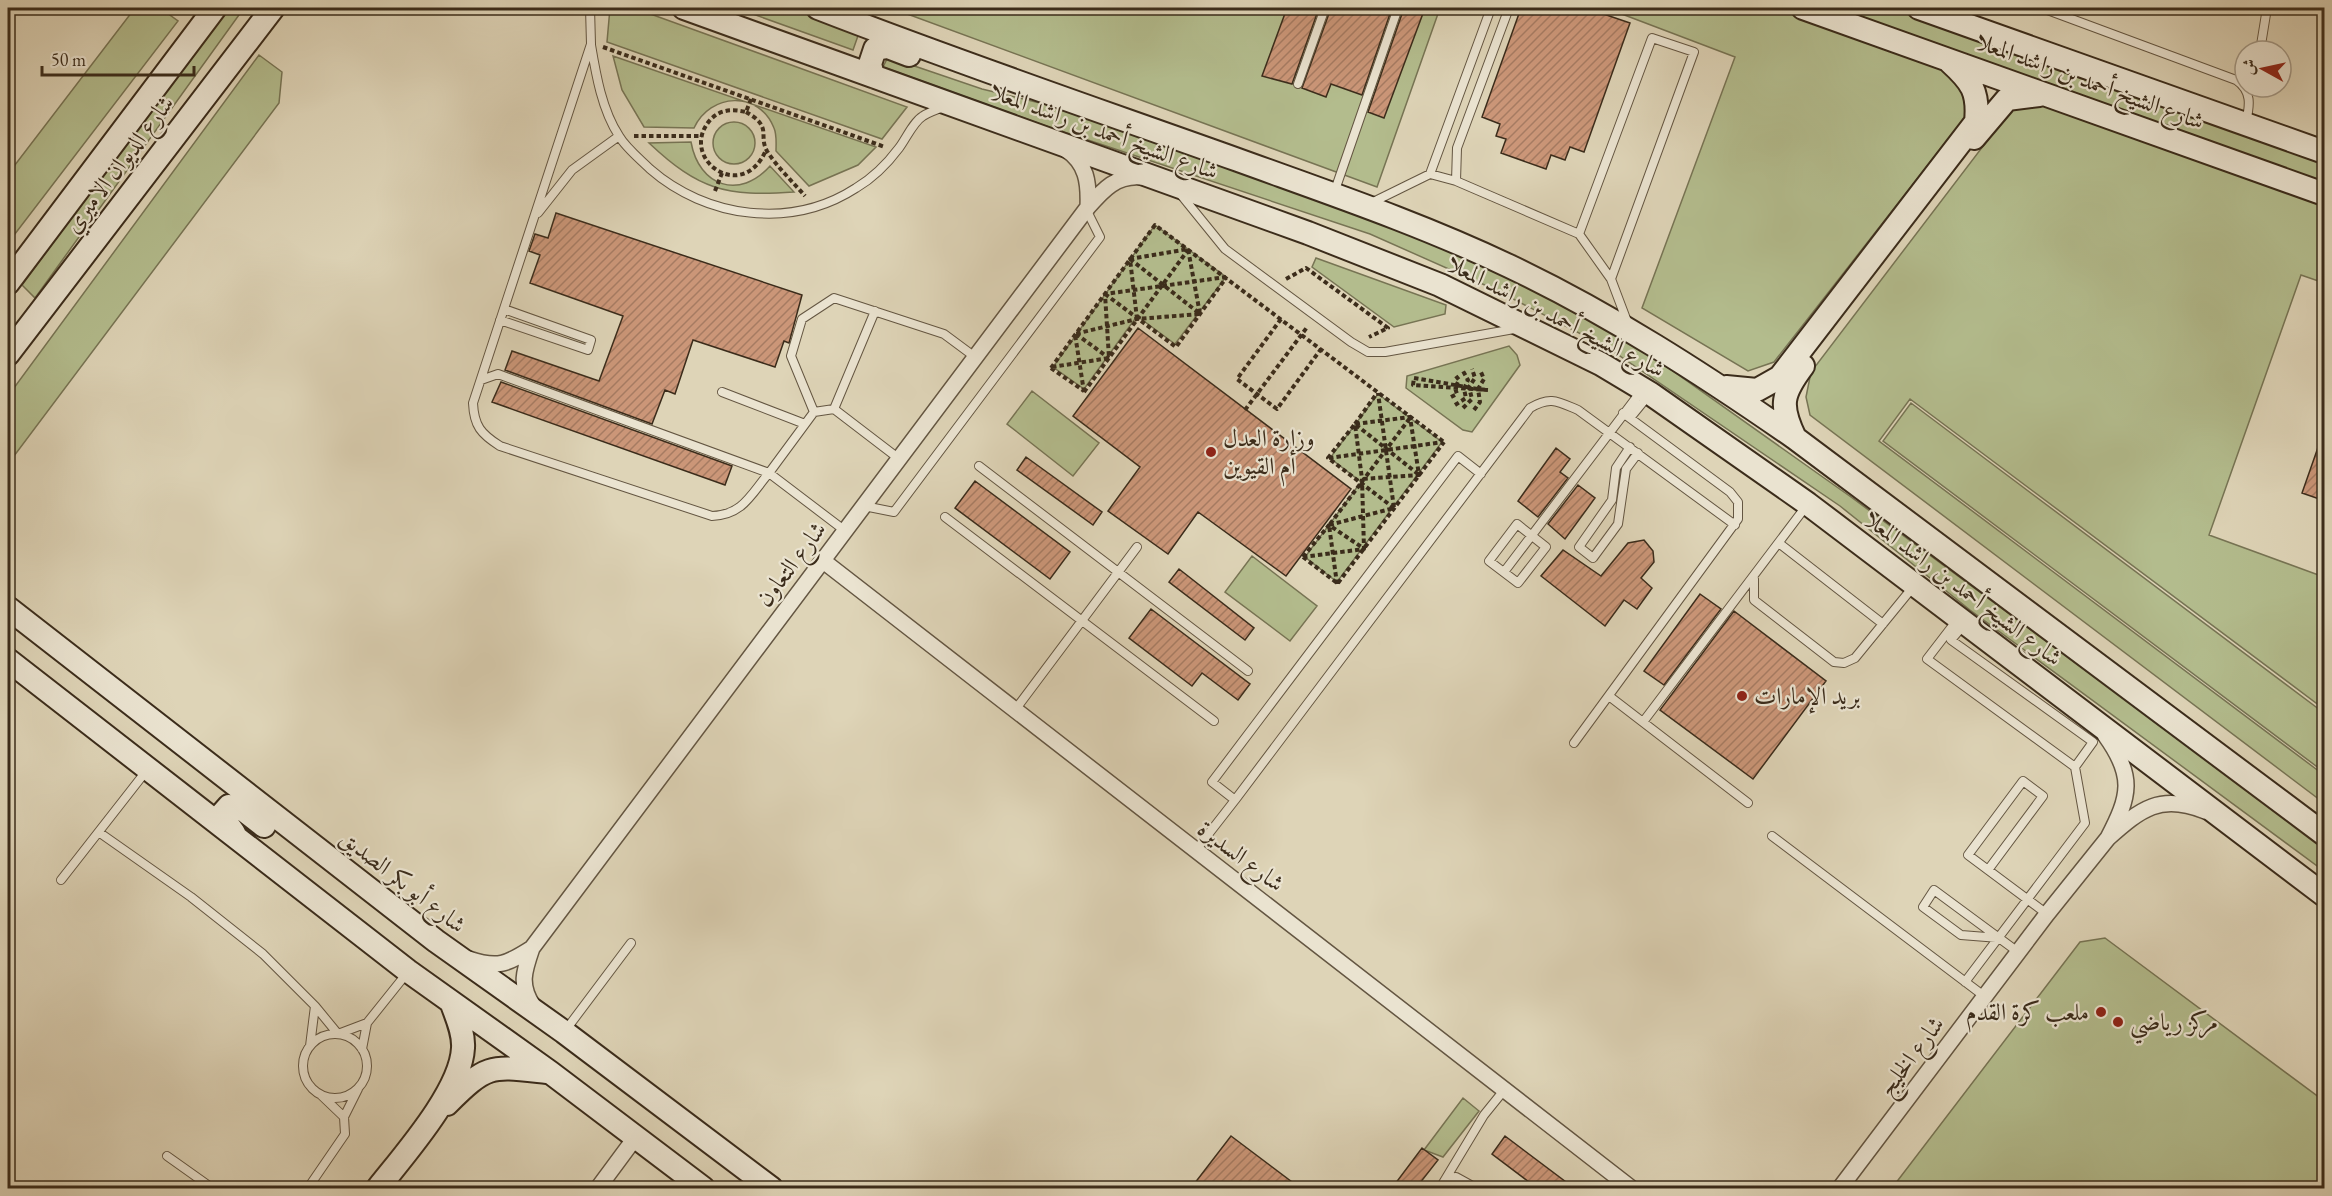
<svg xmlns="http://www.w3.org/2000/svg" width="2332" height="1196" font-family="'EB Garamond',Amiri,serif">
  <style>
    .park { fill: #b3bc8d; stroke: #777454; stroke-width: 1.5 }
    .building { fill: url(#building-hatch); stroke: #3b2c1b; stroke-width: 1.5 }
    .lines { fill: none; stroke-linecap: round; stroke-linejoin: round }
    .lane-casing { stroke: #645642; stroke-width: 10 }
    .street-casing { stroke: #645642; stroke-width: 18 }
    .secondary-casing { stroke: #3b2c1b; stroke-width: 26 }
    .path { stroke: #3b2c1b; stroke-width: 4; stroke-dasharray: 4.5 3; stroke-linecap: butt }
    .lane { stroke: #eae3d0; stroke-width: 8 }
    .street { stroke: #eae3d0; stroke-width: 15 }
    .secondary { stroke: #eae3d0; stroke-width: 22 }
    .poi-dot { fill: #8f2418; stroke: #eae3d0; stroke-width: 2 }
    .labels { text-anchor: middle; stroke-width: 4.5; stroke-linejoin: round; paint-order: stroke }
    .street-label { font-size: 24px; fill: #3b2c1b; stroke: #eae3d0 }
    .poi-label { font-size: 24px; fill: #3b2c1b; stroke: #eae3d0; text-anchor: start }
  </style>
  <defs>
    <pattern id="building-hatch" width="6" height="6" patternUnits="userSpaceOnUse" patternTransform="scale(1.5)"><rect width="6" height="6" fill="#cb9678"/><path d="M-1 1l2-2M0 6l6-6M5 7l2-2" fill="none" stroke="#a67b62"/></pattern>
  </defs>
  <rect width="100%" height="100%" fill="#ded4b7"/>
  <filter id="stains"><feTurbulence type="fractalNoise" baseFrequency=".00333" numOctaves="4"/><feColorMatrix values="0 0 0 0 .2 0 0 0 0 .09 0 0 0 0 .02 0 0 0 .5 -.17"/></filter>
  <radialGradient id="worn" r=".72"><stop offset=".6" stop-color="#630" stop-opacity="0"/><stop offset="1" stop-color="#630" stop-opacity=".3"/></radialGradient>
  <path class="park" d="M135,8h25l18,13 -170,222v-69z
    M225,8h19l-209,290 -13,-13z
    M610,8h24l273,99 -25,32 -275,-97z
    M736,8h63l61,22 -7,20z
    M891,8h549l-63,179z
    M1606,8h178l177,61 6,46 -193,247 -26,9 -106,-63 93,-251z
    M1837,8h55l432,154v22z
    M259,55l23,17 -3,31 -271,361v-68z
    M613,56l263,91 -18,18 -49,21 -33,-35c0,-7 1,-16 -2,-23 -15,-38 -64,-35 -80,0l-50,-1 -22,-37z
    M888,57l94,32 87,21 313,110 122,53 111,57 236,167 473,349v25l-354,-261 -130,-104 -232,-158 -112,-58 -126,-56 -324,-108 -163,-59z
    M2049,101l275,100v82l-23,-8 -92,260 115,42v132l-414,-310 -31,42 445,334v28l-514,-388 -4,-18 5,-25 198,-260 18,-8z
    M713 143a21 21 0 1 1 42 0a21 21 0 1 1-42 0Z
    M691,142c8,45 49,58 79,24l24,26c-68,5 -95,-2 -145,-49z
    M1155,225l71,52 -51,67 -38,-28 -53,73 -31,-22z
    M1316,258l130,47 -1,9 -51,13 -82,-60z
    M1509,346l8,9 3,10 -48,67 -9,-2 -57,-42 1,-12z
    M1032,391l67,52 -26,33 -66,-52z
    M1378,394l64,48 -105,140 -32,-25 56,-75 -31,-24z
    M1911,403l413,310v59l-441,-331z
    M1252,556l65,50 -27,35 -65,-49z
    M2105,938l219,163v87h-432l188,-246z
    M1463,1098l16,13 -36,46 -19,-7z"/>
  <path class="building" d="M1287,8h32l-27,76 -30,-8z
    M1331,8h61l-30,87 -31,-11 -5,13 -24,-9z
    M1404,8h21l-41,110 -16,-6z
    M1521,8h65l44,15 -46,129 -14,-5 -5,13 -14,-5 -5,14 -45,-16 5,-14 -10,-3 4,-12 -18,-7z
    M556,213l246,82 -13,48 -5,-2 -9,26 -82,-27 -18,54 -10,-4 -13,34 -147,-54 7,-19 87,30 24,-65 -93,-33 10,-28 -11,-4 6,-17 13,4z
    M1138,328l213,161 -65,87 -88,-64 -30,42 -60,-43 32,-44 -67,-51z
    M501,382l231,84 -7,19 -233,-83z
    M2322,436h3v65l-23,-8z
    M1556,448l14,11 -10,13 8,6 -30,39 -20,-16z
    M1026,457l76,55 -9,13 -76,-55z
    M975,481l95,71 -20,27 -95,-71z
    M1578,485l17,13 -30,41 -17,-15z
    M1644,540l9,11 1,11 -13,16 11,10 -15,21 -13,-9 -19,26 -64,-50 22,-26 38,26 27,-33z
    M1179,569l75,59 -9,12 -76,-58z
    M1700,594l21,15 -57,76 -20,-14z
    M1151,609l99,75 -12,16 -36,-27 -10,13 -63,-48z
    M1734,611l92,70 -73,98 -93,-69z
    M1231,1136l69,52h-109z
    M1505,1136l69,52h-37l-45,-34z
    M1422,1148l16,12 -22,28h-24z"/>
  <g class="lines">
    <defs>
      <path id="lane" d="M1509,8l-52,140 -1,33 123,53 32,45
        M2042,8l194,72c16,11 14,25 10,42
        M591,45c5,30 11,65 28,91 7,12 21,23 31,33 56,49 141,61 206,19 17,-10 31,-24 43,-40 7,-9 14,-26 24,-32 6,-4 15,-7 21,-9
        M2260,51l7,-43
        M1298,84l27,-76
        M1430,174l61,-166
        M1334,193l64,-185
        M1182,196l43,53 126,93 17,10h17l129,-23
        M1371,203l59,-29 26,7
        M538,213l34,-43 47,-34
        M1579,234l73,-196 42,14 -83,227 17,45
        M500,320l88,30 3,-10 -87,-31
        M481,380l17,-6 271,99c-18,21 -26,42 -57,43l-212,-70c-19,-12 -26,-20 -27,-43l118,-359 -1,-36
        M722,392l83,32
        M834,409l64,49
        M814,412l-23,-56 11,-37 32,-21 110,36 31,23
        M1630,418l18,-22
        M1630,447l-14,21 -4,32 -33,47 14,11 25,-34 8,-55 12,-16
        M979,466l269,205
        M864,506l30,6 206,-275 -14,-28
        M945,517l269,204
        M1517,524l29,23 -28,36 -29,-22z
        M844,530l-75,-57 45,-61 20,-3 41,-98
        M1780,544l103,80
        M1504,572l138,-182
        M1754,579v21l80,62 10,1 11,-5 58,-71
        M1957,620l-30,39 148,108 18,-25 -142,-102 12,-14
        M1609,696l139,107
        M1015,710l122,-163
        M1643,722l164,-217
        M1574,743l164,-224v-17l-8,-10 -107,-79
        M1235,800l295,-392c20,-12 27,-7 48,2l157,115
        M100,833l91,64 72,57 52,52
        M1772,836l212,160
        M1196,850l39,-50 -23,-18 246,-326 23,18
        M1988,870l55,-74 -20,-15 -55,74 79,59
        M61,880l86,-110
        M1999,938l-38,-3 -38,-28 11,-17 84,62
        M1965,982l120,-159 -10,-56
        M367,1023l40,-50
        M565,1031l66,-88
        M303 1066a32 32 0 1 1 64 0a32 32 0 1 1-64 0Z
        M310,1046l5,-40 23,28 29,-11 -5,26
        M321,1095l23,22 14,-28
        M167,1156l45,32
        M1449,1178l7,-1 20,11
        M308,1188l37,-54 -1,-17
        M1440,1188l44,-73 21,-26"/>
      <path id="street" d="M1065,149c22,14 24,34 23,58 15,-17 28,-32 53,-30
        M822,560l809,628
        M2105,735c30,41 25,61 3,103 33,-29 52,-45 97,-27
        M532,948l556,-741
        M469,959c29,10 38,5 63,-11 -8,23 -13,37 1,58
        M598,1188l37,-50
        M1840,1188l207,-274 61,-76"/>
      <path id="secondary" d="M684,8l624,225 132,52 161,79 50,30 157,110 516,391
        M818,8c139,54 280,102 420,152 91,33 183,64 271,106 101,48 194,108 286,172l529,396
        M1803,8l521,186
        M1919,8l405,144
        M873,76l-3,-12 5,-15 13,-2 21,8
        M1974,138l33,-39 32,-4
        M8,283l207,-275
        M8,354l265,-346
        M1726,387l31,3 23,-13 196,-255c3,-30 -4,-40 -26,-60
        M1795,438c-16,-33 -13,-44 8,-72
        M8,608l428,333 128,91 207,156
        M8,660l400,311 143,102 152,115
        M234,833l-13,-18 8,-9 12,2 23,18
        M447,1104c41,-41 44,-38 100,-32
        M378,1188c26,-33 83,-97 85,-140 1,-15 -6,-30 -11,-44"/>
    </defs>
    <use href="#lane" class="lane-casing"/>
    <use href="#street" class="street-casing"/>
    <use href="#secondary" class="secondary-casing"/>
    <path class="path" d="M603,47l282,100
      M751,99l-5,13c-13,-3 -25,-3 -35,7 -35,38 31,87 55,31
      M746,112c27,15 12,23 21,39 10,16 26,31 38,45
      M634,136h68
      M715,191l7,-18
      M1130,259l69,54
      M1286,279l20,-11 82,60 -19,9
      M1105,294l71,53 50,-69
      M1137,319l-7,-60 58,-10 12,65
      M1281,319l-44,60 40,30 44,-60
      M1076,334l33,24
      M1052,367l57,-9 -4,-64 121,-17
      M1051,368l104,-143 289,217
      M1051,368l33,23
      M1414,378l64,11 10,1 -75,-5z
      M1084,392l-9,-58 62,-15 63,-5
      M1084,392l104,-142
      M1451,397l6,-3 -2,-6 4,-8 -4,-5
      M1455,405l11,-7 -2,-9 4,-9 -5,-9
      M1463,408l9,-9 -3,-12 6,-9 -3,-9
      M1245,410l63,-84
      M1474,410l6,-8 -2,-13 6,-10 -4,-9
      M1355,424l22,-31
      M1329,458l114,-16
      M1394,508l-66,-50 27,-34 63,50
      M1330,524l80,-106
      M1303,557l61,-8 -2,-70 -7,-55 55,-7 9,58 -57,4
      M1303,557l26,-32 34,23
      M1303,557l34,26
      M1338,583l106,-141
      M1337,584l-8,-59 65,-17 -16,-115"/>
    <use href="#lane" class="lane"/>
    <use href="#street" class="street"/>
    <use href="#secondary" class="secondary"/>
  </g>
  <g class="poi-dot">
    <circle cx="1211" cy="452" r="6"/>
    <circle cx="1742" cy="696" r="6"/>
    <circle cx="2101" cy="1012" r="6"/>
    <circle cx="2118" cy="1022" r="6"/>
  </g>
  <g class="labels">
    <g class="street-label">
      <text transform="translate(2090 81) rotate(20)" y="8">شارع الشيخ أحمد بن راشد المعلا</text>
      <text transform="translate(1104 131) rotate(20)" y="8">شارع الشيخ أحمد بن راشد المعلا</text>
      <text transform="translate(119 164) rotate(-53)" y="8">شارع الديوان الاميري</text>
      <text transform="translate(1556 316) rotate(27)" y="8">شارع الشيخ أحمد بن راشد المعلا</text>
      <text transform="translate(791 564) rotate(-53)" y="8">شارع التعاون</text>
      <text transform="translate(1963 588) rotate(37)" y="8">شارع الشيخ أحمد بن راشد المعلا</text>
      <text transform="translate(1241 856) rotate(37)" y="8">شارع السديرة</text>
      <text transform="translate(403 881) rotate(38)" y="8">شارع أبو بكر الصديق</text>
      <text transform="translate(1911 1056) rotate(-53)" y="8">شارع الخليج</text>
    </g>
    <g class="poi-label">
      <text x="1223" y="446">وزارة العدل<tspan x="1223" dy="28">أم القيوين</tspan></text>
      <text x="1754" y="704">بريد الإمارات</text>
      <text x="2089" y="1020" text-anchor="end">ملعب كرة القدم</text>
      <text x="2130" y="1030">مركز رياضي</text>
    </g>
  </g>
  <rect width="2332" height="1196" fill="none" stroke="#ded4b7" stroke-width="30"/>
  <rect x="9" y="9" width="2314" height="1178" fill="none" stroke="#3b2c1b" stroke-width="3"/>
  <rect x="15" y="15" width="2302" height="1166" fill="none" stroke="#3b2c1b" stroke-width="1.5"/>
  <g transform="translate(2263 69) rotate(278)"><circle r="28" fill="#eae3d0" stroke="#a49a88" stroke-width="1.5"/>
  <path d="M0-4.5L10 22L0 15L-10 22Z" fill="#8f2418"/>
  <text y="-9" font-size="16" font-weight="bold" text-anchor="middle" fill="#3b2c1b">ش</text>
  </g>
  <path d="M42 66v9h152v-9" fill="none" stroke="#3b2c1b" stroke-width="3"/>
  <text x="51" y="66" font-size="18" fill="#3b2c1b" stroke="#eae3d0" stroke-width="4.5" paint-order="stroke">50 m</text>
  <rect width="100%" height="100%" filter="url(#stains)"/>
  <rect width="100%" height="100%" fill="url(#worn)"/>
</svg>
